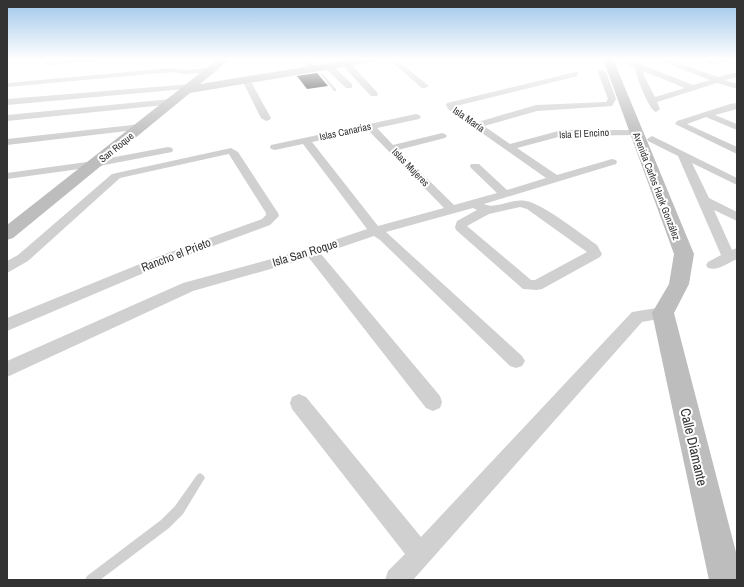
<svg xmlns="http://www.w3.org/2000/svg" width="744" height="587" font-family="'Archivo Narrow',sans-serif">
  <style>
    .building { fill: #1a1a1a }
    .lines { fill: none; stroke-linecap: round; stroke-linejoin: round }
    .lane { fill: #d0d0d0; fill-rule: evenodd }
    .street { fill: #d0d0d0; fill-rule: evenodd }
    .secondary { fill: #bdbdbd; fill-rule: evenodd }
    .labels { text-anchor: middle; stroke-width: 4; stroke-linejoin: round; paint-order: stroke }
    .far-street-label { font-size: 10px; fill: #333; stroke: #fff }
    .street-label { font-size: 12px; fill: #333; stroke: #fff }
    .near-street-label { font-size: 14px; fill: #333; stroke: #fff }
  </style>
  <rect width="100%" height="100%" fill="#fff"/>
  <path class="building" d="M317,73l11,13 -21,3 -10,-13z"/>
  <g class="lines">
    <path class="lane" d="M322,73l14,16v2h-2l-13,-16 -1,-1z
      M200,473l3,2 2,3 -2,3 -20,33 -14,14 -69,52h-15l2,-4 74,-56 14,-14 22,-31z"/>
    <path class="street" d="M66,59h32l-3,2 -47,4 -4,-2 4,-2z
      M300,59h8l10,10 -4,2h-3z
      M388,59h8l33,27 -4,2h-3z
      M617,59h10l66,26 17,-5 -54,-21h11l51,18 19,-5v5l-12,3 12,4v4h-3l-17,-5 -60,19 3,7 -4,3c-7,-2 -20,-36 -21,-44zM643,71l42,17 -30,9 -10,-19z
      M698,59l16,2 18,-2 -18,6z
      M343,62h6l28,30 1,2 -1,2h-6l-28,-30z
      M326,65h6l20,19v4h-6l-20,-19z
      M172,68l12,2 27,-2 4,2 -4,2 -27,2 -12,-2 -165,15v-4z
      M599,70h3l4,2 10,27 -4,7 -75,5 -53,15 26,18 52,-14h77l2,2 -2,2 -3,1 -74,1 -45,12 40,27 55,-16 4,1 1,2 -1,2 -132,40c11,6 28,-6 42,-3 17,3 55,33 71,44l5,9 -2,3 -58,32 -5,1 -14,-1 -67,-59 -1,-3 2,-6 20,-11 -4,-2 -87,24 136,124 3,5 -3,5 -6,2 -6,-2 -130,-126 -6,-4 -53,18 119,142 2,6 -2,6 -7,3 -7,-3 -117,-150 -116,33 -186,86v-16l176,-78 125,-34 59,-20 -64,-85 -28,6 -4,-1 -1,-2 1,-2 145,-31 3,1 2,2 -2,2 -42,9 16,17 49,-12 3,1 2,2 -2,2 -47,12 56,55 43,-12 -26,-25 -1,-2 1,-2h8l28,26 39,-12 -98,-69 -2,-4 1,-2 128,-31h3v4l-122,30 22,16 58,-17 70,-3 2,-3 -10,-27zM368,130l76,78 -66,18 -66,-84zM520,207l7,2 60,43 -52,28h-4l-64,-54 22,-12z
      M243,78h6l1,2 21,38 -2,2 -3,1 -5,-3 -19,-38z
      M192,84l4,2 -1,2 -188,17v-6z
      M171,99l4,3 -1,2 -167,17v-6z
      M737,103v6l-22,6 22,9v6l-31,-13 -19,7 50,23v7l-62,-30 2,-3 53,-17z
      M141,124l3,1 2,2 -2,2 -137,16v-6z
      M652,136l85,42v7l-45,-22 17,35 28,14v9l-23,-11 18,40 5,-2v11l-2,1c-9,4 -17,11 -27,8l-2,-3 2,-3 13,-7 -43,-99 -30,-15 -1,-2z
      M168,147l4,1 1,2 -1,2 -78,15 -87,12v-6l87,-12z
      M231,148l7,4 40,61 1,3 -9,9 -98,36 -165,70v-13l155,-63 100,-36 4,-4v-2l-36,-57 -1,-2 -5,1 -104,23 -92,83 -21,12v-12l11,-6 94,-81z
      M663,307l6,2 2,4 -2,4 -27,5 -229,258h-28l3,-9 17,-17 -113,-145 -2,-6 2,-6 7,-3 7,3 115,140 211,-225z"/>
    <path class="secondary" d="M218,59h12l-30,25 153,-25h25l-5,3 -183,31 -177,145 -6,2v-15z
      M603,59h10l81,195 -5,30 -15,29 63,243v24h-28l-57,-267 17,-29 5,-30z"/>
  </g>
  <linearGradient id="sky" x2="0" y2="1"><stop stop-color="#9ec6ea"/><stop offset="0.42" stop-color="#fff"/><stop offset="1" stop-color="#fff" stop-opacity="0"/></linearGradient>
  <rect width="744" height="141" fill="url(#sky)"/>
  <g class="labels">
    <g class="far-street-label">
      <text transform="translate(469 119) rotate(35)" y="4">Isla María</text>
      <text transform="translate(345 131) rotate(-12)" y="4">Islas Canarias</text>
      <text transform="translate(584 133) rotate(-3)" y="4">Isla El Encino</text>
      <text transform="translate(116 147) rotate(-39)" y="4">San Roque</text>
      <text transform="translate(411 167) rotate(46)" y="4">Islas Mujeres</text>
      <text transform="translate(657 186) rotate(69)" y="4">Avenida Carlos Hank González</text>
    </g>
    <g class="street-label">
      <text transform="translate(305 253) rotate(-17)" y="4">Isla San Roque</text>
      <text transform="translate(176 255) rotate(-21)" y="4">Rancho el Prieto</text>
    </g>
    <g class="near-street-label">
      <text transform="translate(694 447) rotate(77)" y="5">Calle Diamante</text>
    </g>
  </g>
  <rect width="744" height="587" fill="none" stroke="#333333" stroke-width="16"/>
</svg>
